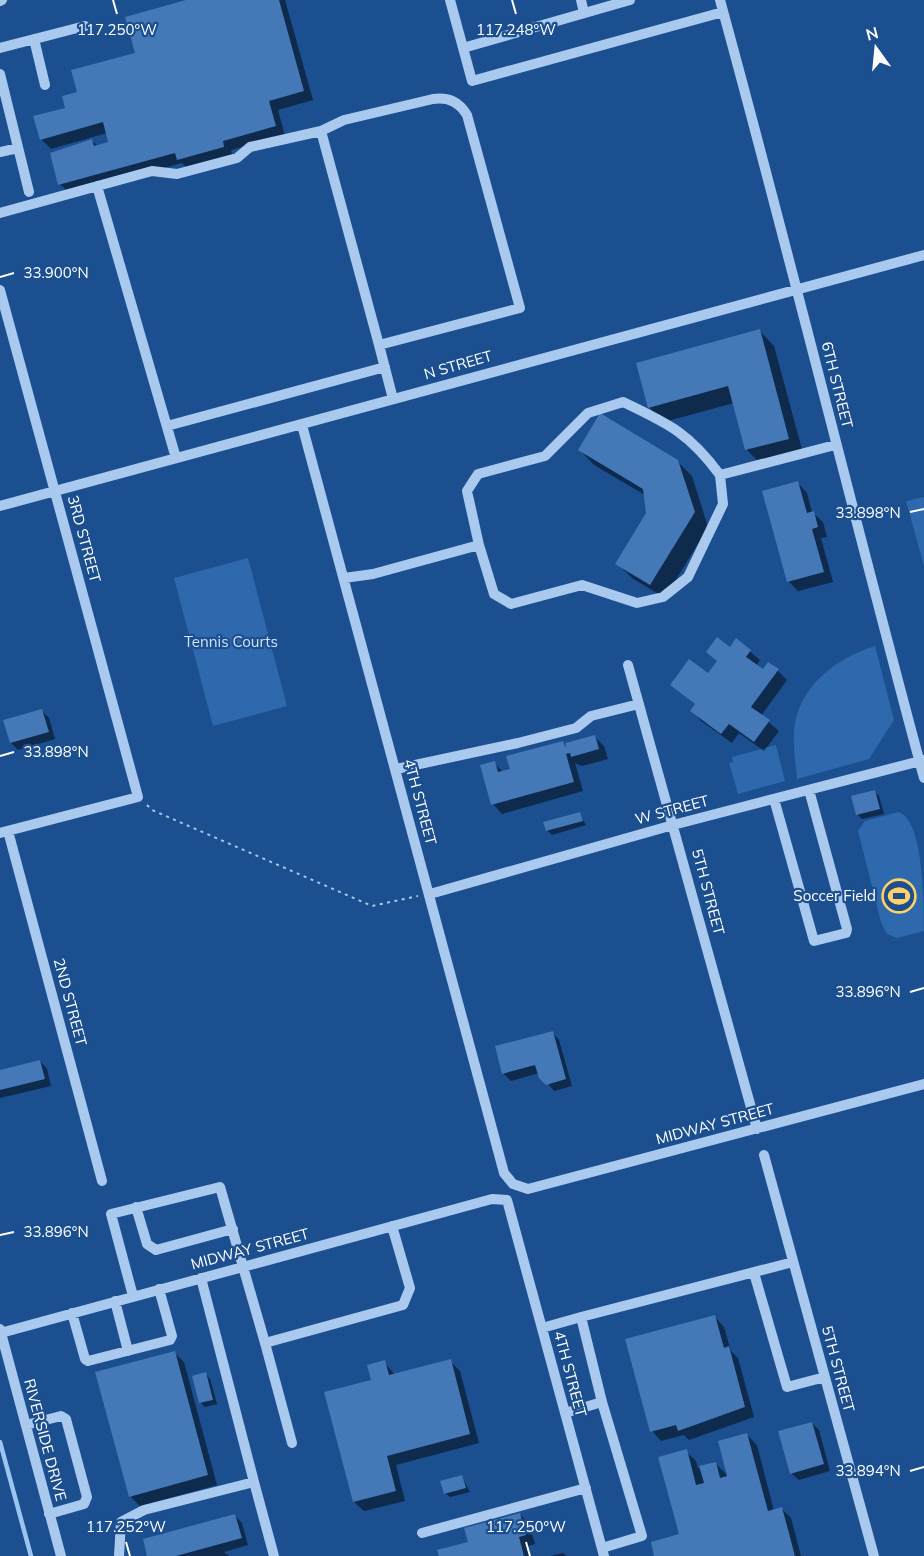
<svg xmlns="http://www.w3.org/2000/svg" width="924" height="1556" font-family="Mulish,sans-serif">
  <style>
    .green { fill: #2e69ad }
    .shadow { fill: #0007 }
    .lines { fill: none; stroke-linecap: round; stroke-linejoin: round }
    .stream { stroke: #9cc4f0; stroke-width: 4.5 }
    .building { fill: #4478b7 }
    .path { stroke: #a9c9ee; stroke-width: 2; stroke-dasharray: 3 4.5; stroke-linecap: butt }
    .minor { stroke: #a9c9ee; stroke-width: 10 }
    .ticks { fill: none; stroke: #fff; stroke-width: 2 }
    .labels { text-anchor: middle; stroke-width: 4.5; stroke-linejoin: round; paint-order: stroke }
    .street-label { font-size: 15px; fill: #fff; stroke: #1b4f8f }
    .park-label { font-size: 15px; fill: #cfe3fa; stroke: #1b4f8f }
    .poi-label { font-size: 15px; fill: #fff; stroke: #1b4f8f; text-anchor: end }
    .ticks-label { font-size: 15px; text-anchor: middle; fill: #fff; stroke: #1b4f8f; stroke-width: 4.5; stroke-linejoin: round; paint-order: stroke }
  </style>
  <rect width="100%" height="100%" fill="#1b4f8f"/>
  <path class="green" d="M924,497v69l-18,-65z
    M248,558l39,148 -74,20 -39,-148z
    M875,646l19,74 -25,39 -72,20c-1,-15 -4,-31 -3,-47 3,-45 42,-74 81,-86z
    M776,745l9,36 -47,13 -9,-31 4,-1 -1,-5z
    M898,812c26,6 26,95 26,119l-27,7 -10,-4 -6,-12 -23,-91 7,-10z"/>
  <path class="shadow" d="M192,0h93l28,100 -35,10 7,26 -54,14 2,7 -45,12 -6,-6 -112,31 -10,-10 32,-43 6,5 12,-3 -3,-10 -56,16 -10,-10 38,-46 58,-39z
    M760,331l14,15 29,107 -42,11 -14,-14 -13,-47 -70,19 -15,-15z
    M580,450l97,11 15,15 16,51 -43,71 -33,-20 -15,-15 31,-50 -3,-18 -51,-30z
    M798,483l9,10 5,19 11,10 4,15 -6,1 12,44 -35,9 -10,-10z
    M736,640l24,20 -4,6 7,5h15l9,9 -26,36 18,15 -15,20 -25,-18 -7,10 -31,-22 -9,-10 4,-6 -24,-20 37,-10 9,-13 -10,-10 22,-3z
    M42,711l7,7 6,21 -37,11 -7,-7z
    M594,736l10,10 4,13 -26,7 -7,-3 8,28 -81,23 -9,-10 1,-41 9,9 9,-2 -4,-13z
    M875,792l4,4 5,18 -22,5 -4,-4 -5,-18z
    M580,814l6,11 -34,10 -5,-5z
    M552,1032l7,8 13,46 -18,5 -15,-18 -28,8 -7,-7 -7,-26z
    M40,1061l7,8 4,17 -51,12v-26z
    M715,1317l9,10 7,24 7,7 16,59 -65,23 -5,-5 -23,6 -9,-10z
    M174,1353l10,9 33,123 -77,21 -10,-10z
    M450,1361l10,10 19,72 -83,22 9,36 -41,10 -10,-9 -28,-109 47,-12 11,-19 11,13z
    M206,1374l4,5 7,25 -12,3 -4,-4 -7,-26z
    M812,1423l7,7 11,41 -31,9 -8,-7z
    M747,1435l10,10 17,66 8,-2 9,9 10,38h-145l24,-21 6,-84 10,10 2,7 17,-5 14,14z
    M462,1477l8,15 -20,5 -5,-4z
    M520,1514l9,10 6,20 -7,2 3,10h-91l30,-13z
    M235,1516l7,7 6,22 -24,7 5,4h-80z
    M563,1553l4,3h-17z"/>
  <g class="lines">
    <path class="stream" d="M0,1442l31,114"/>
  </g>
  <path class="building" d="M186,0h93l25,91 -35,10 7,25 -53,15 1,6 -47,13 -2,-7 -117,32 -8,-32 42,-14 2,7 14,-4 -5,-20 -63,18 -7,-24 32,-8 -3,-12 15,-4 -6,-22 64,-17 -10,-36z
    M760,329l29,110 -44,11 -17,-64 -80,22 -12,-45z
    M600,413l78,47 17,52 -45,73 -35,-21 31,-51 -3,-24 -65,-39z
    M798,481l9,32 7,-2 4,16 -6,2 12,43 -37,10 -25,-91z
    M717,637l13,10 6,-9 15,12 -5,7 17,12 5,-7 11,7 -28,38 19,13 -16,22 -25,-18 -8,10 -31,-23 5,-7 -25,-19 19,-26 19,14 9,-12 -11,-9z
    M42,709l7,23 -39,11 -7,-23z
    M595,735l4,14 -28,8 -1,-4 -4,1 8,28 -83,23 -11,-40 15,-4 3,11 12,-3 -4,-13 57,-15 3,7 -1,-5z
    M875,790l5,19 -24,6 -5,-19z
    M580,812l3,9 -37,10 -3,-9z
    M553,1031l13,48 -20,6 -7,-7 -4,-13 -33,9 -7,-28z
    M40,1060l5,19 -45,11v-20z
    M715,1315l9,33 5,-2 16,61 -67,24 -2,-6 -26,7 -25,-93z
    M175,1351l33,124 -79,22 -34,-125z
    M451,1359l19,75 -83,22 9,35 -43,11 -29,-110 47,-12 -4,-15 18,-5 4,15z
    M206,1372l7,28 -14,3 -7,-27z
    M812,1422l12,42 -34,10 -12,-43z
    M747,1433l21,78 14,-4 13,49h-141l-3,-14 28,-8 -21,-77 29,-8 9,36 8,-2 -5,-17 17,-4 4,16 7,-2 -9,-35z
    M462,1475l4,13 -22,6 -4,-13z
    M520,1513l6,22 -7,2 5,19h-85l-2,-6 31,-8 -4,-14z
    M235,1514l7,24 -66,18h-29l-4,-17z"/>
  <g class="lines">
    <path class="path" d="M147,805l5,5 220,96 46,-10"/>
    <path class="minor" d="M450,0l22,81 251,-69
      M581,0l3,13
      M720,0c71,259 134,519 204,778
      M0,1l2,-1
      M34,39l11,46
      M0,48l85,-22
      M463,48l167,-48
      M0,74l29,118
      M321,131l58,214
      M0,152l18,-4
      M97,186l79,272
      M0,213l152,-42 25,3 60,-16 13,-11 71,-16 23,-11 89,-21c16,-2 26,3 34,16l53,193 -141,37 14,54
      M0,290l138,507 -138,36
      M302,425l202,748 9,11 15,5 396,-105
      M167,426l218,-59
      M0,506l924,-251
      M479,545l15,49 17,10 71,-19 55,18 26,-6 25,-20 35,-73 -3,-29
      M344,578l29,-4 106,-29 -12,-54 11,-17 67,-18 43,-43 35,-11c46,22 66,31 97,73l115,-30
      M628,665l129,464
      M396,769l122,-26 58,-15 15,-12 48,-12
      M774,799l40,142 32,-8 1,-4 -38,-139
      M8,831l94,350
      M430,894l243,-69 251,-65
      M764,1155l110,401
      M136,1207l11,37 9,6 77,-21
      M754,1273l33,114 38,-10
      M201,1278l53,204
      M133,1296l-22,-82 109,-27 45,156 138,-38 7,-17 -18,-62
      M115,1301l13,50
      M72,1313l13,46 3,2 82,-21 2,-4 -13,-47
      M581,1317l212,-55
      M542,1328l39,-11 21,85
      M0,1329l61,227
      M1,1333l491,-134 15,1 97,356
      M265,1343l27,100
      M565,1413l37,-11 40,134 -40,12
      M26,1425l35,-9 5,3 21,78 -3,7 -35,10
      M422,1533l164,-45
      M119,1556l2,-34 23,-12 110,-28 20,74"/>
  </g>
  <path class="ticks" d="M113,0l4,14M512,0l4,14M0,277l14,-4M910,512l14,-3M0,756l14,-4M910,992l14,-4M0,1235l14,-3M910,1471l14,-4M126,1542l4,14M526,1542l4,14"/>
  <defs>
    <symbol id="stadium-ring" viewBox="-11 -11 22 22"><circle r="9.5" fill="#1b4f8f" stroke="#ffd166" stroke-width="1.5"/><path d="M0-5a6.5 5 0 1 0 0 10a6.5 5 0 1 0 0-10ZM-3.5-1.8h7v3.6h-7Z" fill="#ffd166"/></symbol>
  </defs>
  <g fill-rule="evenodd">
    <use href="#stadium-ring" x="880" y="877" width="38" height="38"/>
  </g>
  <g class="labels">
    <g class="street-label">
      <text transform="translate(458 365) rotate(-16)" y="5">N STREET</text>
      <text transform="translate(837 385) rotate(76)" y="5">6TH STREET</text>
      <text transform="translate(84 539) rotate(75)" y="5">3RD STREET</text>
      <text transform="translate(420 802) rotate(75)" y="5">4TH STREET</text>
      <text transform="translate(672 810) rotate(-15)" y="5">W STREET</text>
      <text transform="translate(708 892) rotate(75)" y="5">5TH STREET</text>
      <text transform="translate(70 1002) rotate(75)" y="5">2ND STREET</text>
      <text transform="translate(715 1124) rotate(-15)" y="5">MIDWAY STREET</text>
      <text transform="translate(250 1249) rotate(-15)" y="5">MIDWAY STREET</text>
      <text transform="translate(838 1369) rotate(75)" y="5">5TH STREET</text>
      <text transform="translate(570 1374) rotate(75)" y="5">4TH STREET</text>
      <text transform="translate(45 1440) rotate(75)" y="5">RIVERSIDE DRIVE</text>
    </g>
    <g class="park-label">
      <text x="231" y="647">Tennis Courts</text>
    </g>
    <g class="poi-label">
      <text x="876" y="901">Soccer Field</text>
    </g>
  </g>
  <g class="ticks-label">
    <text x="117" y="35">117.250°W</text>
    <text x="516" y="35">117.248°W</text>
    <text x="56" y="278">33.900°N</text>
    <text x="868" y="518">33.898°N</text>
    <text x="56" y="757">33.898°N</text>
    <text x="868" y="997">33.896°N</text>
    <text x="56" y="1237">33.896°N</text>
    <text x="868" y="1476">33.894°N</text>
    <text x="126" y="1532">117.252°W</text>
    <text x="526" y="1532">117.250°W</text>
  </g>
  <g transform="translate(876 48) rotate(345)" stroke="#1b4f8f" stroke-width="4.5" paint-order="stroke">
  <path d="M0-4.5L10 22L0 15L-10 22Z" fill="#ffffff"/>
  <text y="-9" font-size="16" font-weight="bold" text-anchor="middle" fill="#ffffff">N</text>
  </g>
</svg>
